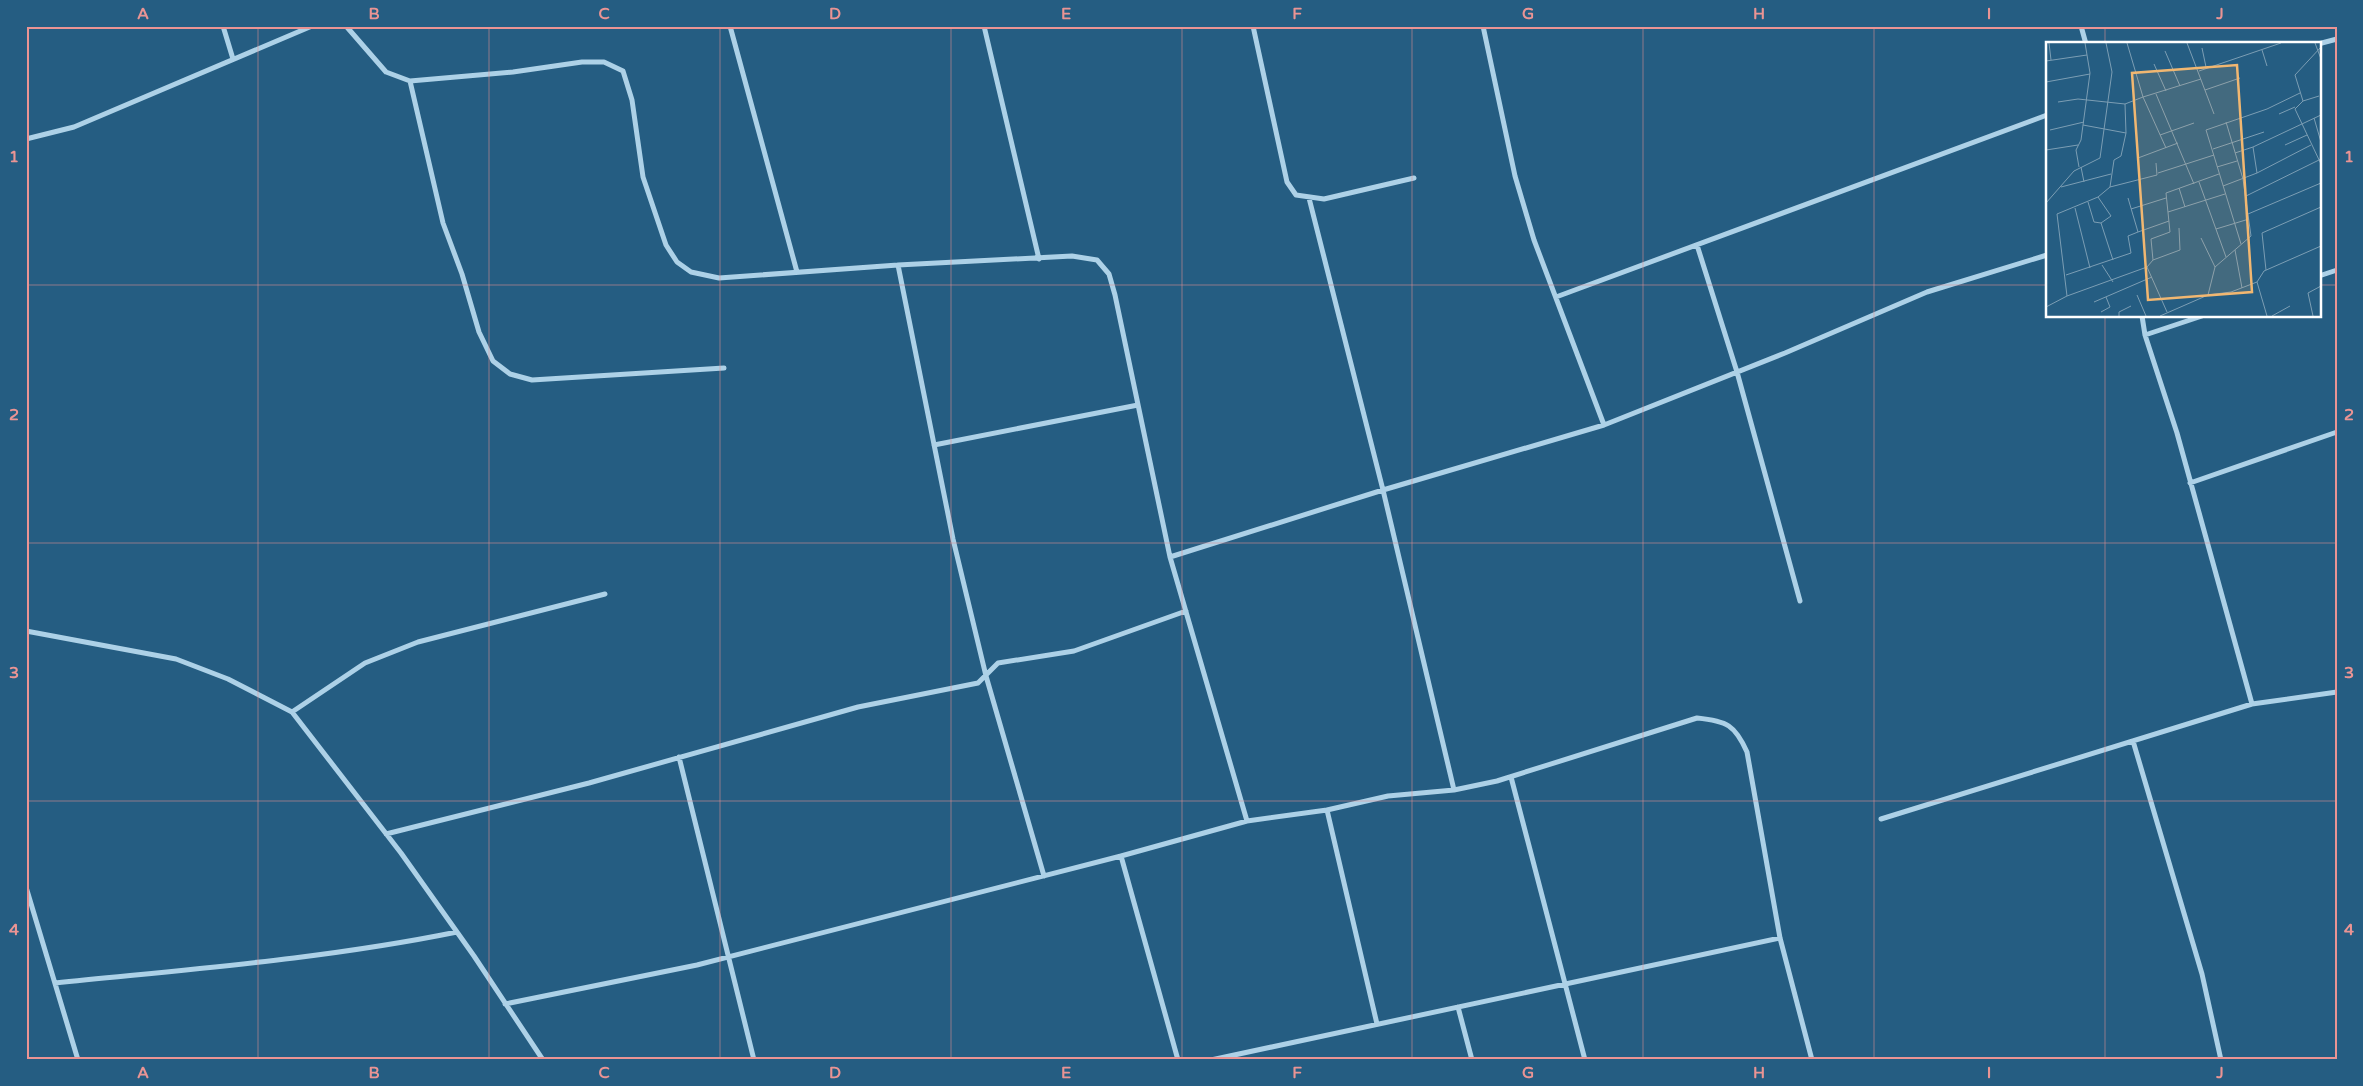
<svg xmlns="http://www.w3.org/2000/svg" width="2363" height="1086" font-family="'Varela Round',sans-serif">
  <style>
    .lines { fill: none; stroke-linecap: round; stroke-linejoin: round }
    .street { stroke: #add1e7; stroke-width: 5 }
    .grid { fill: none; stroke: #ea9494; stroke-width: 1; stroke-opacity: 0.55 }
    .inset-road { fill: none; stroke: #7c9eb4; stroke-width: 1 }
    .view { fill: #f1b771; fill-opacity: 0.15; stroke: #f1b771; stroke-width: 2.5 }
    .inset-edge { fill: none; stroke: #fff; stroke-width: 2.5 }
    .neatline { fill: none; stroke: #ea9494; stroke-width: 2 }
    .grid-label { font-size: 16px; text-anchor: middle; font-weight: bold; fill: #ea9494 }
  </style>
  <rect width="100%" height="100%" fill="#255d82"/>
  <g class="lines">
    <path class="street" d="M223,26l10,33
      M346,26l40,46 24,9 103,-9 69,-10h22l19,9 9,29 11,77 23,68 11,17 14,10 28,6 179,-13 174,-9 25,4 12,14 6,21 55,262 77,264
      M730,26l67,246
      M984,26l55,233
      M1253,26l34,156 9,13 28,4 90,-21
      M1483,26l32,150 19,64 70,185
      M2081,26l5,18
      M2318,44l19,-5
      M410,81l33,142 19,51 17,58 14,29 17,13 22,6 192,-12
      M26,139l48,-12 238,-101
      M1309,198l74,292 71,300
      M1697,245l40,127 63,229
      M898,265l55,274 33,137 58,200
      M2319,276l18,-6
      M1556,297l491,-182
      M2142,316l3,19 32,98 75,271
      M2145,335l57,-19
      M934,445l204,-40
      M2190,483l147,-51
      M1170,557l213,-67 221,-65 181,-72 142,-61 120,-37
      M26,631l150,28 52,20 64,33 109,141 73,103 69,104
      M292,712l73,-49 53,-21 187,-48
      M2133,741l69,233 19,86
      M679,757l75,303
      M1511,777l74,283
      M1327,810l50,214
      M1881,819l371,-115 85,-12
      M386,834l203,-51 269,-76 120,-24 20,-20 76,-12 112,-40
      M1121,856l57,204
      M26,887l52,173
      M55,983c135,-14 269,-24 402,-51
      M505,1004l192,-39 424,-109 126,-35 80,-11 61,-14 66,-6 43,-9 200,-63c30,3 38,7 50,34l33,186 32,122
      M1458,1007l14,53
      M1211,1060l569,-122"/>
  </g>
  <path class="grid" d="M258,26v1034M489,26v1034M720,26v1034M951,26v1034M1182,26v1034M1412,26v1034M1643,26v1034M1874,26v1034M2105,26v18M26,285h2021M2319,285h18M2105,316v744M26,543h2311M26,801h2311"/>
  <g transform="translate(2046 42)">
    <rect width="275" height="275" fill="#255d82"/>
    <path class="inset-road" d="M3,1l2,17M141,1l27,71M269,1l6,16M275,5l-26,28 8,26 -8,8 26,55M156,6l4,19M216,8l5,16M119,9l15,35M0,19l41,-6M108,22l12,27M153,29l82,-28M0,40l44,-8M159,48l35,-12M110,52l38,90M257,59l16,-5M12,60l20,-3 47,5M233,72l16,-7M268,76l7,24M37,83l43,8M4,88l34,-8M114,93l34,-12M239,103l22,-10M120,106l-23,-51 58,-18M167,107l51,-17M0,108l32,-5M189,111l18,-6M92,116l40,-15M33,125l-3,-17 5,-10 9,-67 -5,-30M35,125l3,15M171,125l20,-6M112,131l56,-18M211,131l54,-28M153,140l27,75M177,144l34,-13 -4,-26 68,-32M15,145l50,-13M64,145l47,-12 -1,-12M133,146l6,19M200,154l75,-37M42,160l6,20 7,1 10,-7 -13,-19M0,161l28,-32 26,-13 12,-86 -6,-29M29,166l15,60M85,167l35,-11M122,170l57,-18M202,172l73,-31M55,181l12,37M170,187l33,-10M92,190l31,-11M155,196l14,29M195,202l-35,-114 61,-21 33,-16M189,208l7,38M107,218l27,-10 -1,-22M56,223l11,17M101,225l20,45M220,228l-4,-37 59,-26M20,233l65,-22 -3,-17 10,-4 -10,-34M91,253l9,21M162,253l23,-3 26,-10M21,254l80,-29 6,-7 -2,-21 19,-7 -4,-39 53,-19M48,260l58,-25M0,265l21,-11 -10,-82 41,-17 12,-10 4,-27 7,-4 5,-23 -1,-29 18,-7 -16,-54M55,270l9,-5 -4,-10M73,274v-4l12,-6M114,274l48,-21 7,-28 36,-31 -8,-57 -17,-57M221,274l-10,-34 7,-11 57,-25M226,274l18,-10M267,274l-5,-23 13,-7"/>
    <path class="view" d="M191,23l15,227 -104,8 -16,-227z"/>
    <rect width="275" height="275" class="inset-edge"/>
  </g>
  <rect width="2363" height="1086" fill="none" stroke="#255d82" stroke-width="55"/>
  <rect x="28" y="28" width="2308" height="1030" class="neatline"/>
  <g class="grid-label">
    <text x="143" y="19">A</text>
    <text x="374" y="19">B</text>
    <text x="604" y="19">C</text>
    <text x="835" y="19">D</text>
    <text x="1066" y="19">E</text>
    <text x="1297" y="19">F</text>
    <text x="1528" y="19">G</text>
    <text x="1759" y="19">H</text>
    <text x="1989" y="19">I</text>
    <text x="2220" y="19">J</text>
    <text x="14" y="162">1</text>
    <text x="2349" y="162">1</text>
    <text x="14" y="420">2</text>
    <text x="2349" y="420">2</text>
    <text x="14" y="678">3</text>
    <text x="2349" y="678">3</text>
    <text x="14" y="935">4</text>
    <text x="2349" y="935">4</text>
    <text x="143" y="1078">A</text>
    <text x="374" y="1078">B</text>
    <text x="604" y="1078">C</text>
    <text x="835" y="1078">D</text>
    <text x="1066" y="1078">E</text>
    <text x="1297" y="1078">F</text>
    <text x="1528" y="1078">G</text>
    <text x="1759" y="1078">H</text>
    <text x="1989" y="1078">I</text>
    <text x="2220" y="1078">J</text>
  </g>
</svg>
